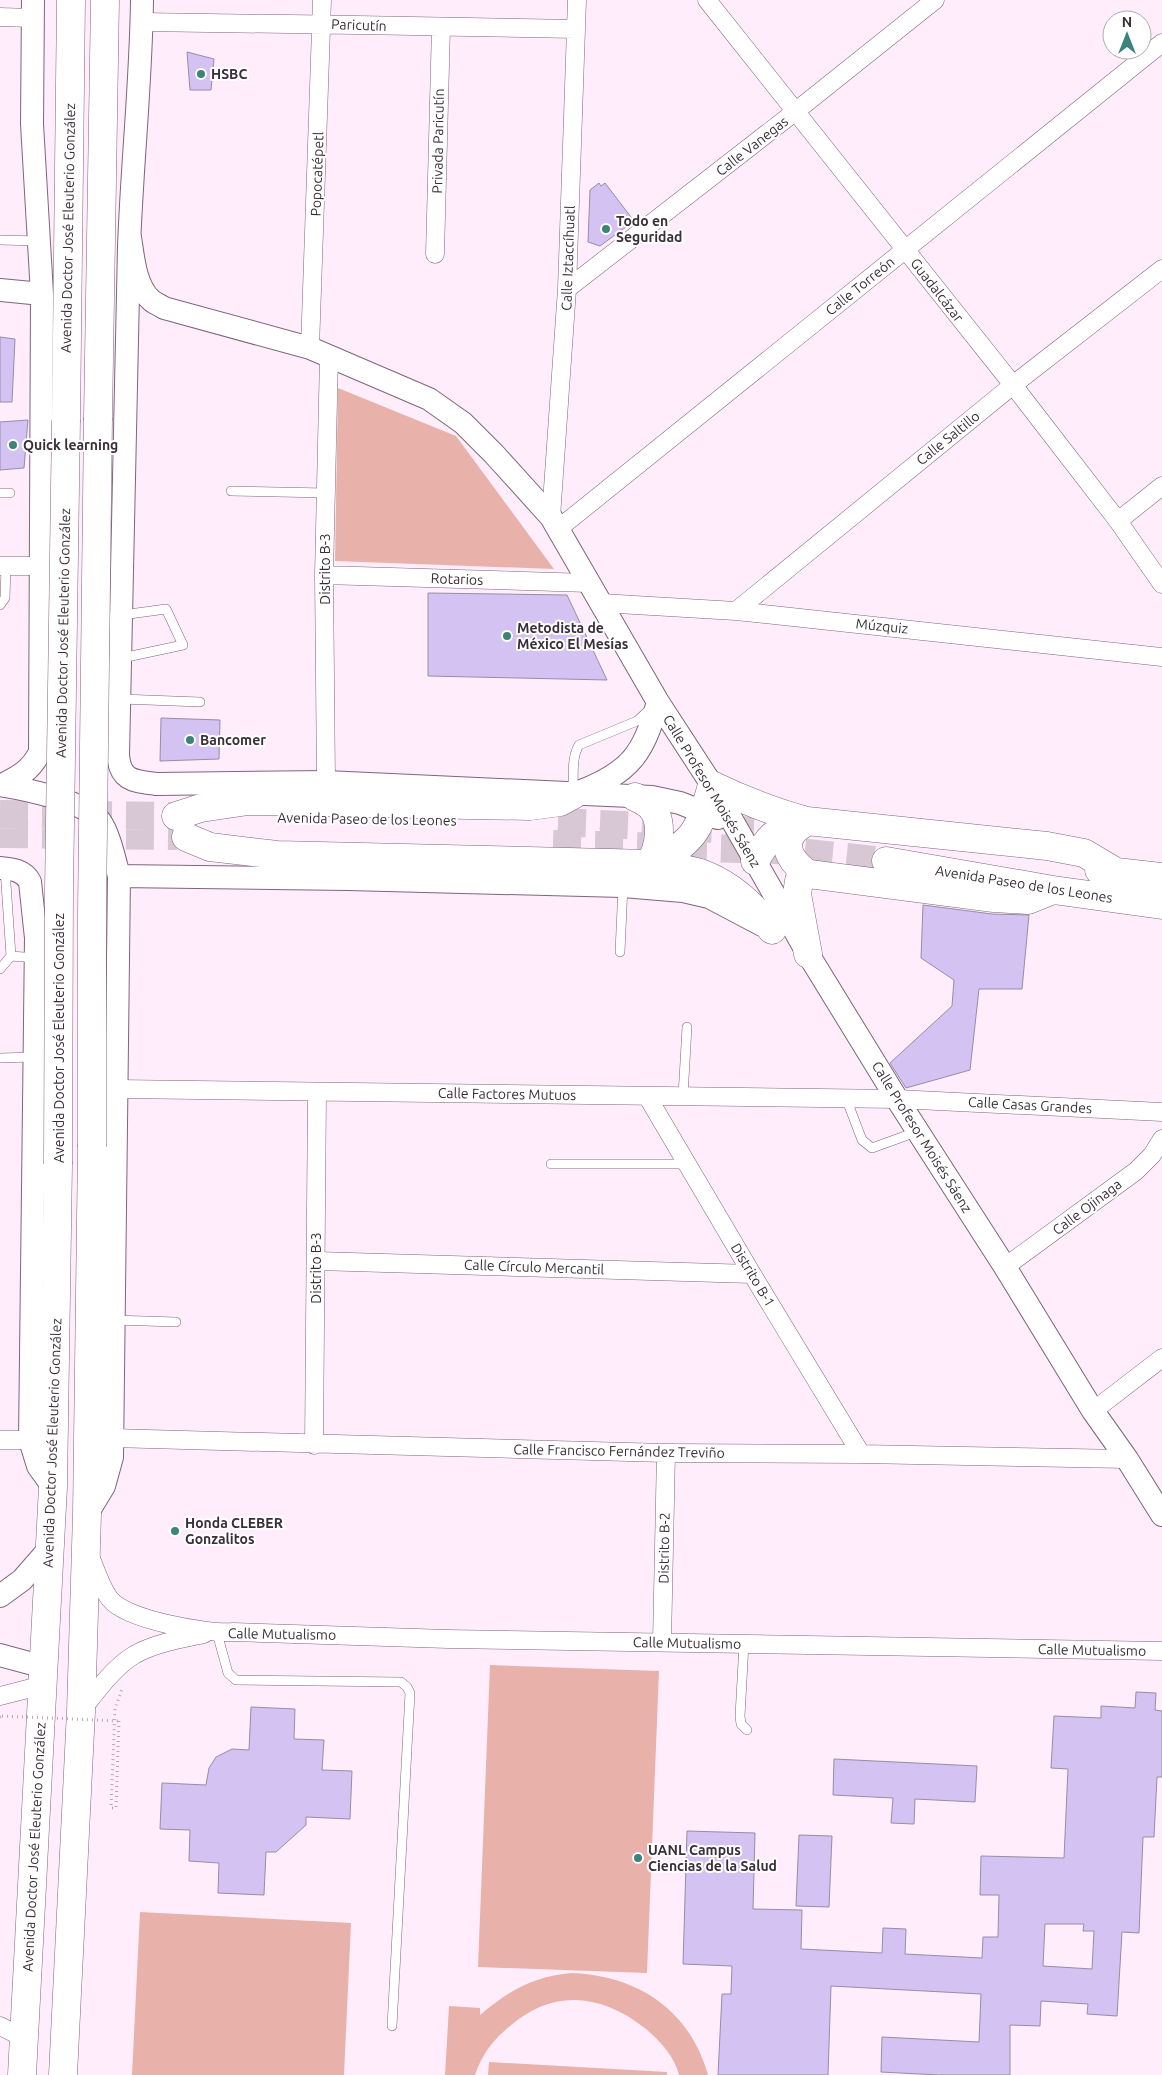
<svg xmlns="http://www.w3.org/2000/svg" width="1162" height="2075" font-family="Ubuntu,sans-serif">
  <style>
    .green { fill: #e8b2aa }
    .building { fill: #d4c2f2; stroke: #978ca9; fill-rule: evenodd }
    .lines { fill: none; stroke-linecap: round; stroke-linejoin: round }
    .primary-tunnel { stroke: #d8c7d5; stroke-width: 28; stroke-dasharray: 28 14; stroke-linecap: butt }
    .service-casing { stroke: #7e657a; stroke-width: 10 }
    .minor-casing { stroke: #7e657a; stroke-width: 19 }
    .tertiary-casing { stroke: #7e657a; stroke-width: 24 }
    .primary-casing { stroke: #7e657a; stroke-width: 29 }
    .trunk-casing { stroke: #7e657a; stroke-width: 29 }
    .path { stroke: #b8a8b5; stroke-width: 3; stroke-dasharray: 1 4; stroke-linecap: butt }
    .service { stroke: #fff; stroke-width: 9 }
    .minor { stroke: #fff; stroke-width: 18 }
    .tertiary { stroke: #fff; stroke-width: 22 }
    .primary { stroke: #fff; stroke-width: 28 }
    .trunk { stroke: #fff; stroke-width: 28 }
    .trunk-bridge-casing { stroke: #7e657a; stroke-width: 29; stroke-linecap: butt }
    .path-bridge { stroke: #b8a8b5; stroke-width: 3; stroke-dasharray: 1 4; stroke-linecap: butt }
    .trunk-bridge { stroke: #fff; stroke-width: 28 }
    .poi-dot { fill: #3c837c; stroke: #fff; stroke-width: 2 }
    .labels { text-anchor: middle; stroke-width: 4; stroke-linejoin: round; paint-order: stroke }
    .street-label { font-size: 14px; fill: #3a2f39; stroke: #fff }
    .poi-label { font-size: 14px; font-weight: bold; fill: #3a2f39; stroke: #fff; text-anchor: start }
  </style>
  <rect width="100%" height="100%" fill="#ffedfc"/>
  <path class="green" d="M338,388l118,48 98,133 -219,-8z
    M490,1665l169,6 -12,302 -169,-6z
    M140,1912l211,11 -7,152h-212z
    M571,1973c66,2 119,37 137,102h-29c-4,-18 -19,-34 -33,-46 -44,-35 -92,-41 -136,-3 -17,14 -28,28 -35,49h-30l4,-69 31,2v7c30,-25 52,-38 91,-42z
    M489,2062l178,10v3h-179z"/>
  <path class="building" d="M187,52l27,7 -3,31h-21z
    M599,183l2,3 4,-3 29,38 -34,25 -12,-4 2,-52z
    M0,337l15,2 -3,63h-12z
    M28,420l-4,48 -24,2v-48z
    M428,593l139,2 40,85 -179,-4z
    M161,718l59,2 -1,39 -59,2z
    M923,905l69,9 37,1 -7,74h-43l-9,81 -64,18 -16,-25 62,-57 2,-26 -33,-22z
    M1136,1692l20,1 -1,17 7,1v66h-5l-3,60h-11l-4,96 -17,-1 -5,84 -30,-2 1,-10 -47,-3 -1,25 -30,-1v50h-71l-58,-3 1,-35 97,5 2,-48 -150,-8 -3,89h-110l4,-81h9l1,-28 -49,-2 4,-133 68,2 -2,76 49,1 -1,39 81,4 1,-25 23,1 -1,25 77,4 1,-21h15l1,-42h-19l1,-39 83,2 4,-89 -17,-1 3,-52 47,2v-12l34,2zM1045,1924h39l-1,7h11l-2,38 -49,-3z
    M251,1707l44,2 -1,30 30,1 -2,30 30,1 -2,48 -44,-2v8l-30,27h-10l-2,43 -46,-2 1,-30 -30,-2 1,-31 -30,-1 2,-46 44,2 3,-17 7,-11 16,-8 17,1z
    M834,1759l143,7 -2,36 -60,-3 -1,25 -23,-1 2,-25 -60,-3z
    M799,1835l33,1 -3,71 -33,-1z"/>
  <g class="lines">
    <path class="primary-tunnel" d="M0,814l176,2
      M558,822l202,9
      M0,834l177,2
      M553,844l225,6 108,11"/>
    <defs>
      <path id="service" d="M0,240l39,1
        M231,491l95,2
        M0,493h10
        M0,605l5,-7 1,-32
        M122,658l61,-13 -17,-36 -44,6
        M121,699l79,3
        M573,792c1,-15 -2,-34 6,-47l58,-24 12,-11
        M620,952l3,-66
        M11,956l25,2
        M0,969l11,-13 -6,-87
        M0,1058l34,-1
        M683,1096l4,-69
        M846,1098l16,42 10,8 44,-16
        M551,1164h138
        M114,1320l62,2
        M217,1633l11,40 8,7 165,2 6,5 3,6 -18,333
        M744,1644l-4,72 1,8 6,6"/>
      <path id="minor" d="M707,0l306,385 105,136 44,63
        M0,17l32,1
        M142,22c145,1 289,5 434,7
        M435,254l6,-227
        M567,289l229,-178 139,-111
        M310,348l12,-348
        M551,517l16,-228 10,-289
        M1118,521l44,-35
        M558,529l604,-486
        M0,566h41
        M324,575l265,8
        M601,603l135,8 426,46
        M736,611l277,-226 149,-116
        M326,782l-2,-207 5,-219
        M117,1089l780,10 265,13
        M647,1096l105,178 109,180
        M317,1261l435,13
        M1005,1267l131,-96 16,-16 10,-16
        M1093,1411l69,-53
        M112,1438l554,15 195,1 266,5
        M0,1440h30
        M314,1445l3,-353
        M89,1554c6,13 12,34 21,45 16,21 97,35 123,33l215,7 714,12
        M662,1642l4,-189
        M0,1696l43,-11
        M81,1711c15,-19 32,-43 53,-56 21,-12 47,-16 70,-21
        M0,2026l24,12"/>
      <path id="tertiary" d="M142,0c-1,82 -10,164 -13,247 -5,169 -6,339 -11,508 2,26 16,26 38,29l170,-2 326,15 28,6 38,15
        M130,237c3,19 5,49 21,63 3,3 9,5 13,8l146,40 119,51 34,24 31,31 57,63 107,185 54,83 96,169 89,145 108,168 88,144 34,48 35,56
        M0,290l42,4
        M0,785c25,4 85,16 100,36 9,12 15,40 19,55l-7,581 -8,29 -17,28
        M2,785c18,-9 29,-15 38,-33l2,-458 -10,-170 1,-124
        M579,792c52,-20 64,-38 79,-90
        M0,868c12,1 24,2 30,14l6,56 -6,502 8,26 15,21
        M119,876l229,3 275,7 60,5 26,6 53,28
        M0,1596l22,-16 28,-32
        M0,1655l44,12"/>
      <path id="primary" d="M635,797c5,2 10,5 14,8 16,14 10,43 1,59
        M176,816l25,-8 47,-7 282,5 30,-4 13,-7
        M807,821c-4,3 -9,6 -13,10 -15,16 1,35 15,43
        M186,837l24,10 67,8 373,9c17,3 37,4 53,10 29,11 51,32 69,56
        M755,861c14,-24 18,-31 46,-38
        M886,861l167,29 109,15
        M650,864c43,-21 50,-33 62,-79 31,15 61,27 95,36l240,25 37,7 32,19
        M1099,870l63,7
        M808,954l-11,-60 2,-13 10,-7 185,24 34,2 25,-10"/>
      <path id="trunk" d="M98,418l7,-418
        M66,420l5,-420
        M22,2075l31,-588 5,-323
        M63,2075l18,-364 6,-197 5,-367"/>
    </defs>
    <use href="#service" class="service-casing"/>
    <use href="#minor" class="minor-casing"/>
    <use href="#tertiary" class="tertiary-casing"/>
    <use href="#primary" class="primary-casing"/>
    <use href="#trunk" class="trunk-casing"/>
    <path class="path" d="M0,1717l2,-1
      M119,1721l-3,87h-5l4,-99 7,-20"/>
    <use href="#service" class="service"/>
    <use href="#minor" class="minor"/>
    <use href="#tertiary" class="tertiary"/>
    <use href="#primary" class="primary"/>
    <use href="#trunk" class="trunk"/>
    <defs>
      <path id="trunk-bridge" d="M92,1147v-236l6,-493
        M58,1164l1,-273 7,-471"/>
    </defs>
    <use href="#trunk-bridge" class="trunk-bridge-casing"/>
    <path class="path-bridge" d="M2,1716l117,5"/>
    <use href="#trunk-bridge" class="trunk-bridge"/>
  </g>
  <g class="poi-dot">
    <circle cx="201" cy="74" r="5"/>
    <circle cx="606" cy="229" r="5"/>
    <circle cx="13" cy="445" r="5"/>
    <circle cx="507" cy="636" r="5"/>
    <circle cx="190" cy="740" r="5"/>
    <circle cx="175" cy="1531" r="5"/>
    <circle cx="638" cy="1858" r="5"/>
  </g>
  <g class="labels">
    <g class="street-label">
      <text transform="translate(359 25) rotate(2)" y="5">Paricutín</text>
      <text transform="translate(438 141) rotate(-89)" y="5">Privada Paricutín</text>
      <text transform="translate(752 146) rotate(-38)" y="5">Calle Vanegas</text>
      <text transform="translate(317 174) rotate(-88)" y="5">Popocatépetl</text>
      <text transform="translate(68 228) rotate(-89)" y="5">Avenida Doctor José Eleuterio González</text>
      <text transform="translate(568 258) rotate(-88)" y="5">Calle Iztaccíhuatl</text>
      <text transform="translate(860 286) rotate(-39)" y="5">Calle Torreón</text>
      <text transform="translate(937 290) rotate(52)" y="5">Guadalcázar</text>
      <text transform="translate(948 438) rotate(-39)" y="5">Calle Saltillo</text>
      <text transform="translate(325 569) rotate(-90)" y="5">Distrito B-3</text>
      <text transform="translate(457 579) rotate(2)" y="5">Rotarios</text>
      <text transform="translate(882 626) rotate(6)" y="5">Múzquiz</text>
      <text transform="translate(63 633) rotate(-89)" y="5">Avenida Doctor José Eleuterio González</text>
      <text transform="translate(712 791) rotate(59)" y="5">Calle Profesor Moisés Sáenz</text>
      <text transform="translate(367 819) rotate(1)" y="5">Avenida Paseo de los Leones</text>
      <text transform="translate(1024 884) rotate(9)" y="5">Avenida Paseo de los Leones</text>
      <text transform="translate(59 1038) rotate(-90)" y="5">Avenida Doctor José Eleuterio González</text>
      <text transform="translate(507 1094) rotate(1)" y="5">Calle Factores Mutuos</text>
      <text transform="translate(1030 1105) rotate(3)" y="5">Calle Casas Grandes</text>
      <text transform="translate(922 1137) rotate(58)" y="5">Calle Profesor Moisés Sáenz</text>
      <text transform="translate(1087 1207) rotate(-37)" y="5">Calle Ojinaga</text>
      <text transform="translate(534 1267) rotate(2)" y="5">Calle Círculo Mercantil</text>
      <text transform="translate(316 1268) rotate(-90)" y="5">Distrito B-3</text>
      <text transform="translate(753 1275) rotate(59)" y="5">Distrito B-1</text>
      <text transform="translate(52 1443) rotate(-88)" y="5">Avenida Doctor José Eleuterio González</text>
      <text transform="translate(619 1451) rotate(1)" y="5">Calle Francisco Fernández Treviño</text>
      <text transform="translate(664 1548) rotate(-89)" y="5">Distrito B-2</text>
      <text transform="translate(282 1634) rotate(1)" y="5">Calle Mutualismo</text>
      <text transform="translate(687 1643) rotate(1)" y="5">Calle Mutualismo</text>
      <text transform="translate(1092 1650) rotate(1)" y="5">Calle Mutualismo</text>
      <text transform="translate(34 1847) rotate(-87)" y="5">Avenida Doctor José Eleuterio González</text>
    </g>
    <g class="poi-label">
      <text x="211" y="79">HSBC</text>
      <text x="616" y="226">Todo en<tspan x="616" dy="16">Seguridad</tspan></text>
      <text x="23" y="450">Quick learning</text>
      <text x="517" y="633">Metodista de<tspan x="517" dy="16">México El Mesías</tspan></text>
      <text x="200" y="745">Bancomer</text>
      <text x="185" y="1528">Honda CLEBER<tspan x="185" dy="16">Gonzalitos</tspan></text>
      <text x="648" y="1855">UANL Campus<tspan x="648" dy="16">Ciencias de la Salud</tspan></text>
    </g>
  </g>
  <g transform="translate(1127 35)"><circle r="24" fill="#ffffff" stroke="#b0acb0"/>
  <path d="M0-4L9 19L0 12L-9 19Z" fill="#3c837c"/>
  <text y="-8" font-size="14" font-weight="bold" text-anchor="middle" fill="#3a2f39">N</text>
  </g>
</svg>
